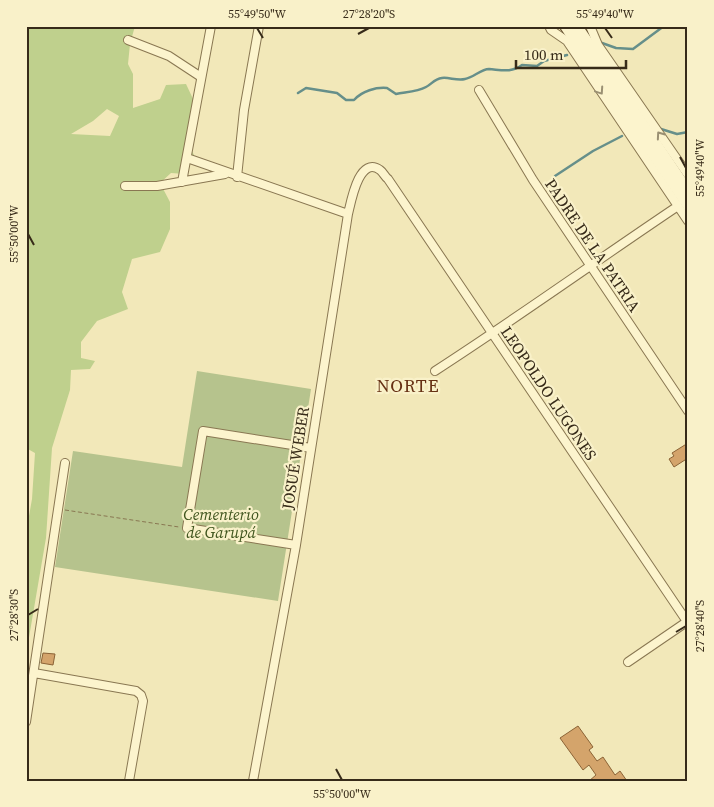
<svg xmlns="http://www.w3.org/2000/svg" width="714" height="807" font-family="'Source Serif 4',serif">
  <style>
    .green { fill: #bfd08d; fill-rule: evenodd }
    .cemetery { fill: #b6c38d }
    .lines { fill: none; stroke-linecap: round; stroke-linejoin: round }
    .stream { stroke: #668f8a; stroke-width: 2.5 }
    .building { fill: #d4a46b; stroke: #8b6336 }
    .minor-casing { stroke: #897752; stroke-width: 10 }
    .secondary-casing { stroke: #6b5736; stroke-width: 12 }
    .path { stroke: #897752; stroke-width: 1; stroke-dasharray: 4 2.5; stroke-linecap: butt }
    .minor { stroke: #fcf4cd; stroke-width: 8 }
    .secondary { stroke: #fcf4cd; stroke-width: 10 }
    .oneway { stroke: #9a9073 }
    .ticks { fill: none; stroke: #372b19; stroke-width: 2 }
    .labels { text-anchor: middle; stroke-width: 4.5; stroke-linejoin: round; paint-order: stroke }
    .street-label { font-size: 16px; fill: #372b19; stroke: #f9f1c9 }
    .park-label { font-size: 16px; font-style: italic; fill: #40551e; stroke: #f9f1c9 }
    .neighbourhood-label { font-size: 18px; letter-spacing: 1px; fill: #673114; stroke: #f9f1c9 }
    .neatline { fill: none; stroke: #372b19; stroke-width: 2 }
    .ticks-label { font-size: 12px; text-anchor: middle; fill: #372b19 }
  </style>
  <rect width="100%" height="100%" fill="#f2e8b9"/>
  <path class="green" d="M26,26h109l-5,18 -2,20 5,10v34l27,-9 6,-14 20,-1 8,17 4,22 -10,20 6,12 -9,19 -14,-1 -11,10 10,19v27l-10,23 -28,7 -10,33 6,17 -31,12 -16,21v16l14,3 -5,8 -19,1 -1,20 -18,58 -6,90 -20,117v-122l6,-34 3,-46 -9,-5zM107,109l12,7 -9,20 -39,-2 22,-13z"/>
  <path class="cemetery" d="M197,371l114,18 -33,212 -223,-34 18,-116 109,16z"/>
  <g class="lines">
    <path class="stream" d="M602,43l14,5 17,1 31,-23
      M298,93l8,-5 31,5 9,7h8c8,-9 22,-13 33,-12l9,6c9,-2 21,-2 30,-7 6,-3 8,-8 16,-9 7,-1 15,3 23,1 8,-1 16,-10 24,-10 13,1 22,4 33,-4l15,1 7,-5 23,-6
      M661,129l16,5 11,-2
      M555,176l38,-25 29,-15"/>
  </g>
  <path class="building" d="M688,443v15l-14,9 -5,-8 5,-3 -2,-3z
    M43,653l12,1 -2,11 -12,-2z
    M578,726l15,21 -4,3 8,11 6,-4 12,18 5,-4 7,10h-38l7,-6 -7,-10 -6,5 -23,-32z"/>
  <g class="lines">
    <defs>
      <path id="minor" d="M549,26l2,4 16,11 121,180
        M590,26l8,19 90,130
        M128,40l41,16 32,21
        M479,90l54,90 155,231
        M187,158l161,56
        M237,177l7,-67 15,-84
        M182,182l29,-156
        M125,186h32l68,-12
        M435,371c82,-53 161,-110 243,-165
        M296,545l-109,-17 16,-97 108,17
        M628,662l60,-41
        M34,673l102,18 5,4 2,6 -14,80
        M26,722l39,-259
        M253,781l43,-236 52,-331c3,-12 11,-59 32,-44 3,2 5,7 8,9l300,444"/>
      <path id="secondary" d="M565,26l123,180
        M577,26l111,165"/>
    </defs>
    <use href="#minor" class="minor-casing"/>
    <use href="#secondary" class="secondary-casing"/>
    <path class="path" d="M65,510l114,17"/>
    <use href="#minor" class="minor"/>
    <use href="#secondary" class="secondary"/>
  </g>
  <defs><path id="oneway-chevron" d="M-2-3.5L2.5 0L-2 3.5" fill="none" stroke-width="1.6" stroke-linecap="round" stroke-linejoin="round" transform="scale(1.25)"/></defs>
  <g class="oneway">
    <use href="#oneway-chevron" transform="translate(600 91) rotate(56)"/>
    <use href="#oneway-chevron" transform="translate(660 135) rotate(-125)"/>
  </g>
  <path class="ticks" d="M257,28l6,10M605,28l7,10M358,34l11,-6M680,157l6,11M28,234l6,11M28,615l10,-6M676,632l10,-6M336,769l6,11"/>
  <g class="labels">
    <g class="street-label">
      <text transform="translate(593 245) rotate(56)" y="6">PADRE DE LA PATRIA</text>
      <text transform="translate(549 393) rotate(56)" y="6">LEOPOLDO LUGONES</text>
      <text transform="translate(295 458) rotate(-81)" y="6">JOSUÉ WEBER</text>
    </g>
    <g class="park-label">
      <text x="221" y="520">Cementerio<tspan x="221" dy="18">de Garupá</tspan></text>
    </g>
    <g class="neighbourhood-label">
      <text x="408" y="392">NORTE</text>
    </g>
  </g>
  <rect width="714" height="807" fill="none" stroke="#f9f1c9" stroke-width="55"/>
  <path d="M516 60v8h110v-8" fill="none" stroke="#372b19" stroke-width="2.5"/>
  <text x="524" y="60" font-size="15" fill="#372b19" stroke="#f9f1c9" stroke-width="4" paint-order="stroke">100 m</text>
  <rect x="28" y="28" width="658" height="752" class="neatline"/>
  <g class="ticks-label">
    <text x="257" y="18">55°49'50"W</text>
    <text x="369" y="18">27°28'20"S</text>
    <text x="605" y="18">55°49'40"W</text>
    <text transform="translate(700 168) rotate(-90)" y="4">55°49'40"W</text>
    <text transform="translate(14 234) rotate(-90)" y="4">55°50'00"W</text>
    <text transform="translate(14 615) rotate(-90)" y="4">27°28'30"S</text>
    <text transform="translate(700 626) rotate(-90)" y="4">27°28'40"S</text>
    <text x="342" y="798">55°50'00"W</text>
  </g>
</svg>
